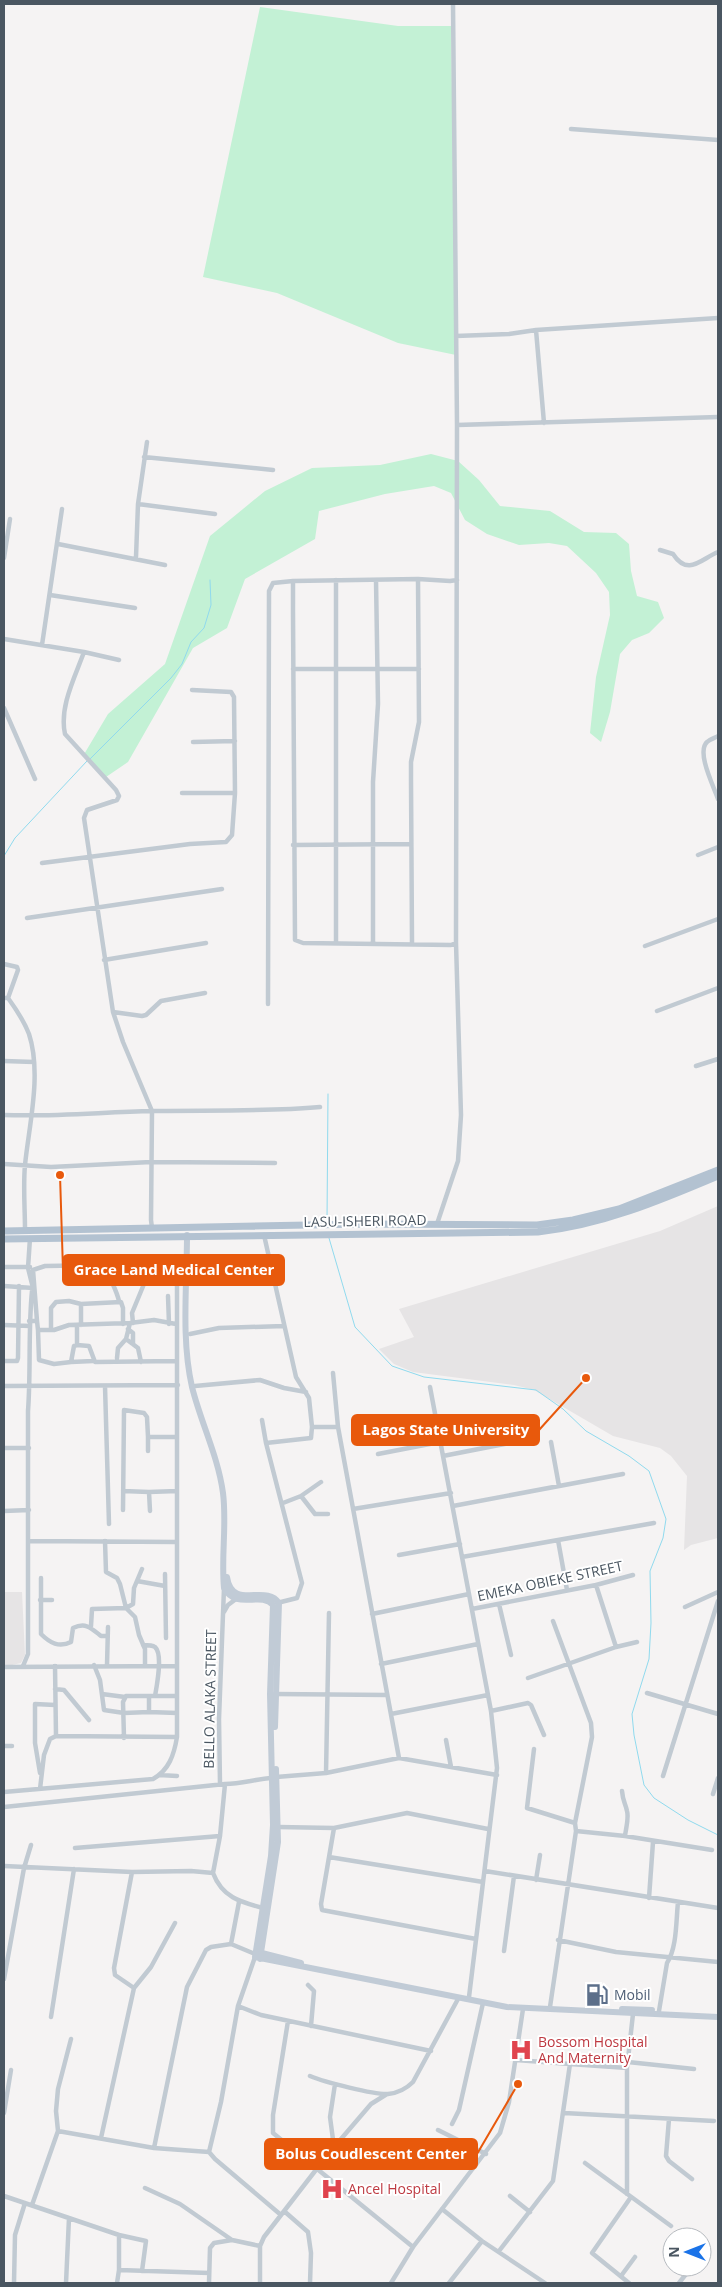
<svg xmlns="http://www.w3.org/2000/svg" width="722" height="2287" font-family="'Open Sans',sans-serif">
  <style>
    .education { fill: #e6e4e5 }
    .green { fill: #c3f1d5 }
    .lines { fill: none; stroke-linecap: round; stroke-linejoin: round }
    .stream { stroke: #90daee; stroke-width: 1 }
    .street { stroke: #c1cad2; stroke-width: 4.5 }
    .secondary { stroke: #c1cbd6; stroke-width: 6 }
    .primary { stroke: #b3c2d1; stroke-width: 7 }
    .labels { text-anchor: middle; stroke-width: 4; stroke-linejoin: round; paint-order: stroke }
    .street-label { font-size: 14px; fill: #4a5661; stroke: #fff }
    .service-label { font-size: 14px; fill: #4e5e75; stroke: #fff; text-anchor: start }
    .health-label { font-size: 14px; fill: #be3a42; stroke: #fff; text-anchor: start }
    .leader { fill: none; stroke: #e8590c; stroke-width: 2 }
    .callout-dot { fill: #e8590c; stroke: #fff; stroke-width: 2 }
    .callout { fill: #e8590c; stroke: #e8590c; stroke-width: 2 }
    .callout-label { font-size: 15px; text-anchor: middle; font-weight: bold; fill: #fff }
  </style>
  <rect width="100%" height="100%" fill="#f5f3f3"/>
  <path class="education" d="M718,1206v332l-27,7 -7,5 3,-74 -16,-20 -11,-8 -47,-12 -79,-46 -20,-5 -101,-13 -19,-8 -15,-15 35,-12 -15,-28 261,-78z
    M4,1592h18l3,63 -4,8 -9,2h-8z"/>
  <path class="green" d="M260,7l138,19h53l5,329 -58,-12 -121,-50 -74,-16z
    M431,454l27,7 21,19 21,26 50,5 34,21 32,1 13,11 2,27 6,25 21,6 6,16 -15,15 -17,7 -12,14 -10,58 -9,30 -11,-9 6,-56 14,-62 -1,-23 -13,-19 -29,-27 -18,-3 -30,2 -32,-11 -22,-14 -14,-27 -17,-7 -49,8 -66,17 -4,28 -70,40 -18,49 -34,20 -65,114 -22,15 -23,-21 25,-42 57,-50 45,-128 55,-45 47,-23 68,-3z"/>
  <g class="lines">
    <path class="stream" d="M90,759l81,-81 11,-14 9,-22 13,-14 7,-23 -1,-25
      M4,856l11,-18 72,-77
      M327,1222l1,-128
      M329,1238l26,89 37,39 32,11 112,13 27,19 23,22 43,25 20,15 17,48 -3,19 -13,33 1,52 -2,36 -17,55 2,21 10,50 10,13 34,22 30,15"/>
    <path class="street" d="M571,129l147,11
      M536,330l8,93
      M456,336l53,-2 27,-4 182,-12
      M457,425l261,-8
      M144,457l129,13
      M138,504l77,10
      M58,544l107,21
      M660,550l13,4c15,23 28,5 45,-2
      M136,557l2,-53 9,-62
      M4,558l6,-39
      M336,580v363
      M50,595l85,13
      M4,639l80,13c-9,25 -25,55 -19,82l51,56 3,6 -2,4 -30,10 -3,8 29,194 10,30 29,69 -1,109 1,8
      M42,645l20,-136
      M84,652l35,8
      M293,669h126
      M4,708l31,71
      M718,736c-3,2 -8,3 -11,6 -11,10 7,45 11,57
      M193,742l42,-1
      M182,793h53
      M293,845l118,-1
      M698,855l20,-8
      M42,863l148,-19 36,-2 6,-7 3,-42 -1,-96 -3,-5 -39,-2
      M27,918l195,-29
      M373,943v-161l5,-78 -2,-124
      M412,943l-1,-163v-18l8,-40 -1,-143
      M456,943l-5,2 -148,-2 -8,-3 -2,-328v-31l125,-2 32,2 7,-1
      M645,946l73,-27
      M104,960l102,-17
      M4,964l13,3 1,3 -10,28
      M4,998h4c8,11 16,23 21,36 13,40 0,91 -4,131 -2,21 0,44 0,65
      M268,1004l1,-413 4,-8 20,-2
      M657,1011l61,-23
      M113,1012l29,4 4,-1 15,-14 44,-8
      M4,1061l30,1
      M696,1066l22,-7
      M4,1115c49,2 99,-3 148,-4 56,-1 112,1 168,-4
      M4,1164l47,3 100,-5 124,1
      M437,1224l21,-63 3,-46 -5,-172 1,-518 -4,-421
      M264,1235l32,142 13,21 3,29 -1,11 -45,5
      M30,1238l-2,30 4,16
      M106,1266c3,13 10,22 13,35
      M4,1267h26
      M4,1286l29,2
      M168,1296l1,28
      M81,1304v21
      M29,1321h8l1,9h16l15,-5 61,-2 24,-3 22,4
      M130,1323l-4,16 12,9 3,14
      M133,1323l-1,-10 12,-29 1,-19
      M4,1325l26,1
      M77,1325v20l12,1 6,16 81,-1
      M128,1329l5,4v11
      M38,1330l1,30 15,4 17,-2 3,-16 3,-1
      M51,1330v-22l5,-6 13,-1 12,3 40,-2 2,6v16
      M190,1334l29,-6 65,-2
      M117,1358l1,-10 8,-9
      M4,1361h13l1,-3 1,-72
      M71,1362l22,-1
      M333,1373l5,54 61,331
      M4,1386l174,-1
      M105,1386l4,138
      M195,1386l65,-6 24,8 22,4
      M430,1387l61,324 6,57 -28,229
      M262,1420l4,23 36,140 -5,15 -20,5
      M312,1427h26
      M551,1442l8,44
      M4,1448h25
      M148,1451v-14h29
      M378,1454l62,-12
      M443,1456l92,-18
      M123,1491l26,1
      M301,1496l20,-14
      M283,1503l18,-7 14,18h13
      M453,1506l170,-32
      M353,1509l98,-16
      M123,1510l1,-100 20,3 3,4 1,20
      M4,1511l25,-1
      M150,1511l-1,-19 28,-1
      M558,1540l9,50
      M29,1541l148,1
      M105,1541l1,31 11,6 3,6 6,24 9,9 4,18 6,14v17
      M399,1555l61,-11
      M462,1557l192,-34
      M165,1574l1,64
      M41,1578v56c9,9 18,14 30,8l2,-14c13,-6 18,0 28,8h6
      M137,1581l28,5
      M40,1600h12
      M499,1604l12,51
      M685,1607l33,-15
      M472,1609l124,-24 37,-10
      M224,1612l4,-7 8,-6
      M372,1614l97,-20
      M91,1626l1,-17 34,-1 7,-4 1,-16 8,-19
      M143,1645c5,0 9,0 12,2 8,7 2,38 0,49
      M616,1647l21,-5
      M381,1664l97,-20
      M94,1665l6,15 4,30 20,3 25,-1
      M107,1665l1,-38
      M23,1666l5,-12v-243c3,-40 0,-80 4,-120
      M4,1667l173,-1
      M528,1678l88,-31 -20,-62
      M55,1689l9,1 25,30
      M647,1693l71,21
      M102,1694l23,3
      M275,1694l112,1
      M149,1696v16l28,1
      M491,1711l37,-8 3,2 13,30
      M391,1714l97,-19
      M56,1736l121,1
      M124,1738l-1,-36 3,-6h51
      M446,1740l5,27
      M4,1746h8
      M534,1749l-7,59 48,15
      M40,1773l-5,-30v-39l20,1
      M326,1773l3,-160
      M159,1775l18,1
      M663,1776l55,-175
      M276,1777l50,-4 73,-15 98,17
      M220,1784l-1,-65 5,-131
      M40,1789l4,-34 6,-16 6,-3 -1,-70
      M622,1791c1,11 3,11 5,20 2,7 -1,17 -2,25
      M4,1792l149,-13c16,-9 21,-24 24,-42v-471l-3,-2 -129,2 -12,4 4,51
      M713,1794l5,-16
      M4,1807l221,-23c17,0 30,-5 47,-6
      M278,1827l56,1 73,-15 81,16
      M334,1828l-13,76 1,6 154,29
      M576,1831l49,5 87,14
      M75,1848l145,-12 5,-52
      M329,1857l154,25
      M4,1866l128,6 59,-1 22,2c9,24 27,29 50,35
      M485,1871l233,37
      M132,1872l-18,96 1,7 19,13
      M213,1873l7,-37
      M536,1880l4,-25
      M649,1898l4,-56
      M239,1902l-8,42 24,10
      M558,1940l58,12 102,10
      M504,1951l10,-75
      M4,1979l20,-111 7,-23
      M308,1985l6,6 -3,35
      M238,2006l23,9 170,36
      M550,2007l26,-176 -1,-8 17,-86 -1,-14 -38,-102
      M659,2011l8,-48c10,-15 9,-42 11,-61
      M51,2017l23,-148
      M288,2021l-15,94v18l140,114
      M516,2060l54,4
      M628,2062l66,7
      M310,2076c14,6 65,19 78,18 10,-1 18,-5 25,-12l45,-83
      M4,2113l7,-43
      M564,2113l150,8
      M669,2119l-3,37 3,5 23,18
      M452,2124l7,-14 24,-107
      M438,2130l48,24
      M58,2131l96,17 55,4 6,7 66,56
      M101,2138l33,-150 17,-21 24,-44
      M334,2147l-4,-30 5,-33
      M154,2148l33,-161 19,-37 5,-3 20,-3
      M209,2152l12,-50 17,-96 17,-49
      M585,2163l86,63
      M145,2188l35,16 52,36 28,6
      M627,2194v-126l6,-54
      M4,2196l115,39v35l90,3
      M510,2196l20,16
      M32,2205l26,-74 -2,-20 2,-22 13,-50
      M442,2209l40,32 63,42
      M284,2211l24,21 3,21 -1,30
      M119,2235l27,6 -4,30
      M499,2251l54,-70 17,-117 57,4
      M621,2276l14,-19
      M14,2283l1,-48 10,-32
      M66,2283l3,-65
      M117,2283l2,-13
      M209,2283l1,-35 4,-5 18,-3
      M260,2283v-37l4,-9 65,-84 42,-49 16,-10
      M391,2283l22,-36 87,-114 9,-31 14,-93
      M449,2283l33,-42
      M629,2283l-37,-30 39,-56
      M679,2283l7,-9"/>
    <path class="secondary" d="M187,1235c0,50 -6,104 5,152 9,36 26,69 31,106 4,31 -2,63 1,95 13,23 36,3 49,17l-3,89 3,131 -2,31 -16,101 252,50 211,10
      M227,1577c5,34 39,6 52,26l-4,124
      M258,1952l43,11
      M260,1959l18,-117 -2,-73
      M622,2009l30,1"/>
    <path class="primary" d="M4,1231l358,-7 175,1 36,-5 46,-11 99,-39
      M4,1239l534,-7c64,-7 121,-31 180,-56"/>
  </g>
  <defs>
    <symbol id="fuel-bare" viewBox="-9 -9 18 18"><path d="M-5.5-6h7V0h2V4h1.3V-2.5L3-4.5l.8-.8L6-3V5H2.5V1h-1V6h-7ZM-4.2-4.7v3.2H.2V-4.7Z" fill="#5c6f8a" stroke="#fff" stroke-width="2.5" paint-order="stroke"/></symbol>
    <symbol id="hospital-bare" viewBox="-9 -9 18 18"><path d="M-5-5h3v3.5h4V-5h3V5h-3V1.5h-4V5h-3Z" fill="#e0444e" stroke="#fff" stroke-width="2.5" paint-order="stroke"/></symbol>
  </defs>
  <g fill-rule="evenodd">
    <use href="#fuel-bare" x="581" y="1979" width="32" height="32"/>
    <use href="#hospital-bare" x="505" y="2034" width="32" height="32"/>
    <use href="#hospital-bare" x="316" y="2173" width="32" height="32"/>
  </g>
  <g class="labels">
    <g class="street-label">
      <text transform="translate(365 1221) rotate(-1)" y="5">LASU-ISHERI ROAD</text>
      <text transform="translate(550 1581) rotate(-12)" y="5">EMEKA OBIEKE STREET</text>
      <text transform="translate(210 1699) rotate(-89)" y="5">BELLO ALAKA STREET</text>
    </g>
    <g class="service-label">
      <text x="614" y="2000">Mobil</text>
    </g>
    <g class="health-label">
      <text x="538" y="2047">Bossom Hospital<tspan x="538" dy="16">And Maternity</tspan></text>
      <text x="348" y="2194">Ancel Hospital</text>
    </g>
  </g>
  <path class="leader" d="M60 1175L63 1270M586 1378L539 1430M518 2084L477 2154"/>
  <g class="callout-dot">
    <circle cx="60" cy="1175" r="5"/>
    <circle cx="586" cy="1378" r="5"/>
    <circle cx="518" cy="2084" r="5"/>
  </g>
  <g class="callout">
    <rect x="63" y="1255" width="221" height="30" rx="5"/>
    <rect x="352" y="1415" width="187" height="30" rx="5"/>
    <rect x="265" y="2139" width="212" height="30" rx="5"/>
  </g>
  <g class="callout-label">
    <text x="174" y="1275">Grace Land Medical Center</text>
    <text x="446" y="1435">Lagos State University</text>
    <text x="371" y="2159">Bolus Coudlescent Center</text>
  </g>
  <rect width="722" height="2287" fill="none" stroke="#4a5661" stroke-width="10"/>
  <g transform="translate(687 2252) rotate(270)"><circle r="24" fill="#ffffff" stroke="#b7bbc0"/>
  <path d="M0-4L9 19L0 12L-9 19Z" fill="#1a73e8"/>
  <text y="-8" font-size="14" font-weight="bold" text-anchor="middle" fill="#4a5661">N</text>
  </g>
</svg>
